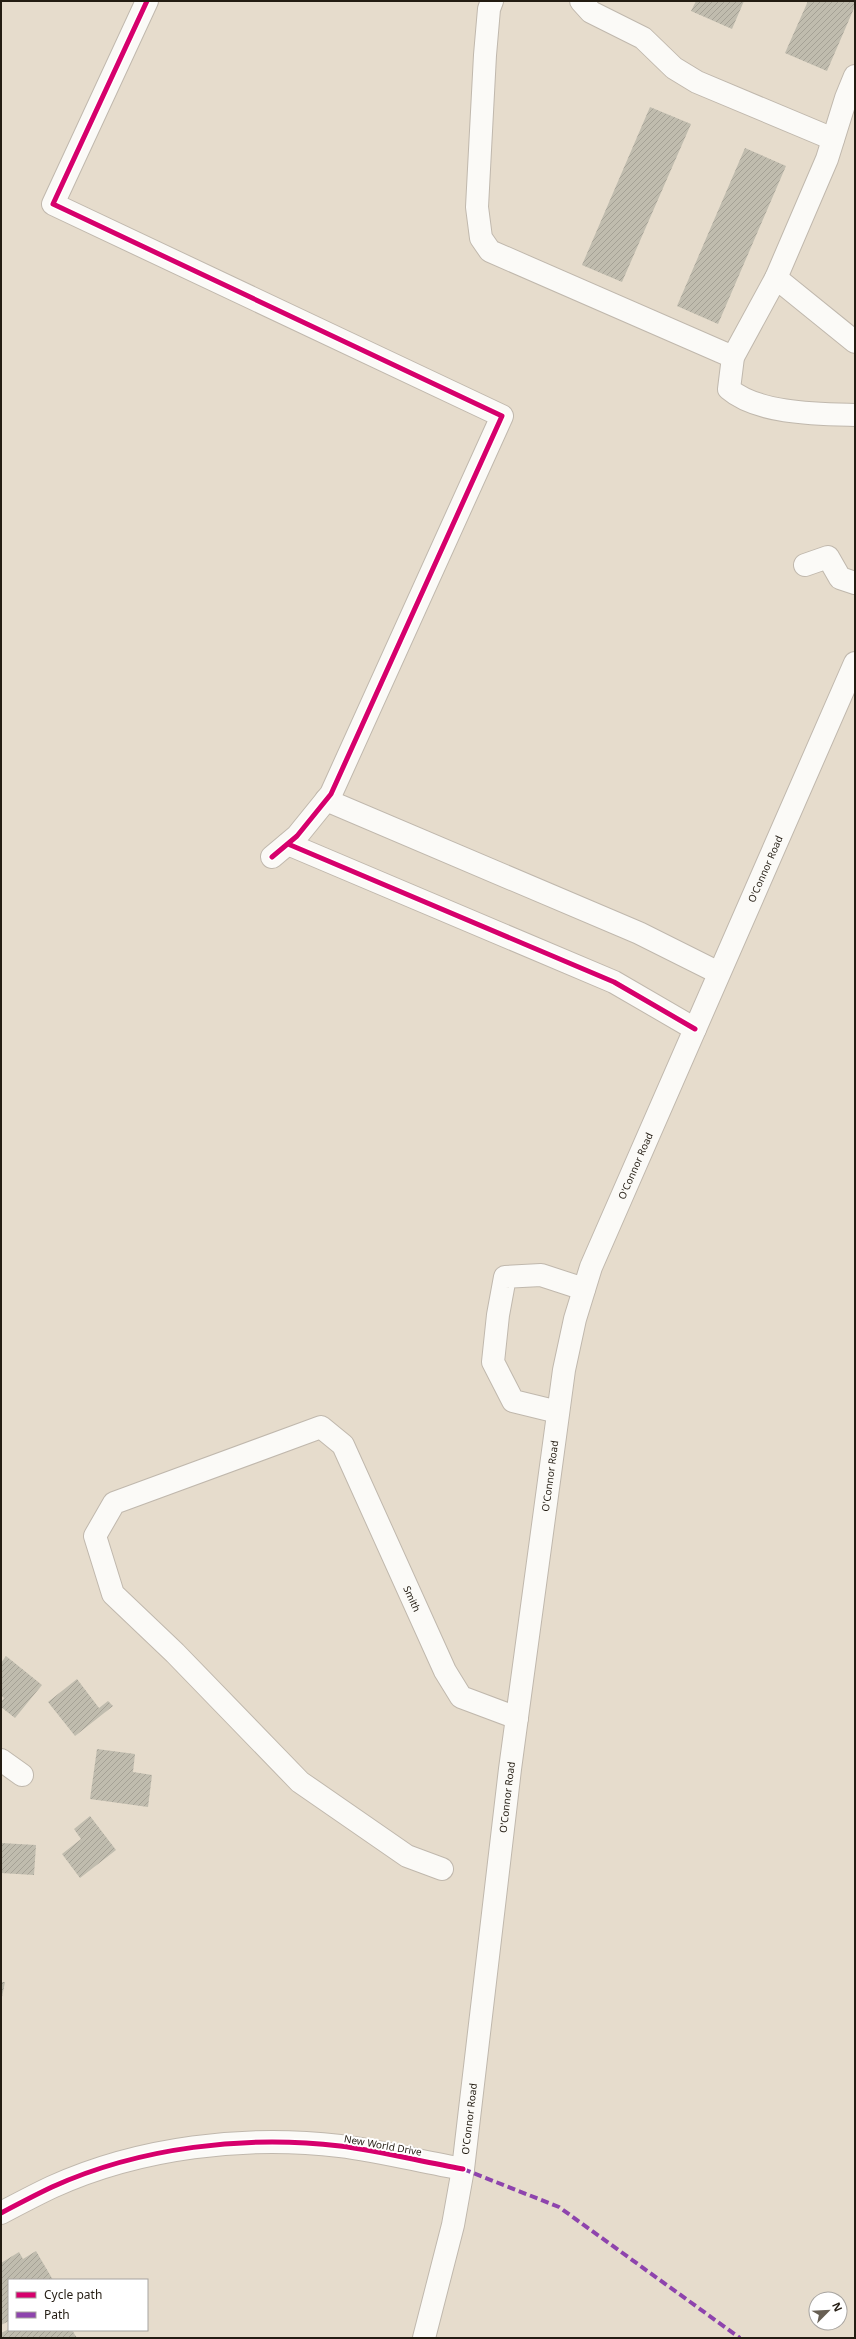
<svg xmlns="http://www.w3.org/2000/svg" width="856" height="2339" font-family="'Noto Sans',sans-serif">
  <style>
    .building { fill: url(#building-hatch) }
    .lines { fill: none; stroke-linecap: round; stroke-linejoin: round }
    .minor-casing { stroke: #c0b8ad; stroke-width: 24 }
    .major-casing { stroke: #c0b8ad; stroke-width: 24 }
    .minor { stroke: #fbfaf7; stroke-width: 22 }
    .major { stroke: #fbfaf7; stroke-width: 22 }
    .quiet { stroke: #8e44ad; stroke-width: 4; stroke-dasharray: 8 4; stroke-linecap: butt }
    .cycleway-casing { stroke: #fff; stroke-width: 8 }
    .cycleway { stroke: #d6006c; stroke-width: 5 }
    .labels { text-anchor: middle; stroke-width: 4; stroke-linejoin: round; paint-order: stroke }
    .street-label { font-size: 10px; fill: #231c12; stroke: #fff }
  </style>
  <defs>
    <pattern id="building-hatch" width="6" height="6" patternUnits="userSpaceOnUse"><rect width="6" height="6" fill="#c0bcae"/><path d="M-1 1l2-2M0 6l6-6M5 7l2-2" fill="none" stroke="#a5a195"/></pattern>
  </defs>
  <rect width="100%" height="100%" fill="#e6dccc"/>
  <path class="building" d="M696,1h48l-12,28 -41,-18z
    M808,1h47v5l-28,65 -42,-18z
    M650,107l41,17 -69,158 -40,-17z
    M745,148l41,18 -68,158 -41,-18z
    M6,1656l36,29 -27,33 -14,-11v-5l3,-4 -3,-2v-33z
    M77,1679l22,29 9,-7 5,5 -38,30 -27,-34z
    M97,1749l38,5 -2,18 19,3 -4,32 -58,-8z
    M90,1816l26,34 -36,28 -18,-24 19,-15 -7,-10z
    M1,1843l35,2 -2,30 -33,-2z
    M1,1982h4l-3,15h-1z
    M36,2251l17,29h-44v41l-8,4v-62l18,-11 4,7z
    M9,2329l63,1 5,8h-76v-5z"/>
  <g class="lines">
    <defs>
      <g id="minor">
        <path d="M147,1l-94,203 449,212 -171,378 -34,42 -25,21"/>
        <path d="M492,1l-3,8 -4,46 -8,152 4,31 9,13 243,106"/>
        <path d="M581,1l10,11 52,26 31,30 23,14 136,57"/>
        <path d="M776,278l51,-119 19,-61 9,-22"/>
        <path d="M855,342l-79,-64 -43,79 -4,32c29,25 89,25 126,26"/>
        <path d="M805,565l23,-8 12,21 15,5"/>
        <path d="M326,800l313,133 80,40"/>
        <path d="M288,844l326,138 81,47"/>
        <path d="M558,1412l-45,-11 -20,-39 5,-47 7,-38 36,-2 43,14"/>
        <path d="M1,1760l21,15"/>
        <path id="s1" d="M442,1869l-35,-13 -107,-74 -125,-129 -62,-59 -18,-58 19,-33 207,-76 22,18 102,226 16,26 56,21"/>
        <path d="M1,2213c17,-9 34,-18 51,-26 88,-40 193,-52 288,-41 41,5 82,16 123,23"/>
      </g>
      <g id="major">
        <path id="s2" d="M424,2338l29,-113 10,-56 47,-400 54,-399 11,-51 16,-52 264,-604"/>
      </g>
    </defs>
    <use href="#minor" class="minor-casing"/>
    <use href="#major" class="major-casing"/>
    <use href="#minor" class="minor"/>
    <use href="#major" class="major"/>
    <path class="quiet" d="M463,2169l96,38 181,131"/>
    <defs>
      <path id="cycleway" d="M147,1l-94,203 449,212 -171,378 -34,42 -25,21
        M288,844l326,138 81,47
        M1,2213c17,-9 34,-18 51,-26 88,-40 193,-52 288,-41 41,5 82,16 123,23"/>
    </defs>
    <use href="#cycleway" class="cycleway-casing"/>
    <use href="#cycleway" class="cycleway"/>
  </g>
  <g class="labels">
    <g class="street-label">
      <text dy="4" stroke="none"><textPath href="#s2" startOffset="1520">O'Connor Road</textPath></text>
      <text dy="4" stroke="none"><textPath href="#s2" startOffset="1196">O'Connor Road</textPath></text>
      <text dy="4" stroke="none"><textPath href="#s2" startOffset="872">O'Connor Road</textPath></text>
      <text dy="4" stroke="none"><textPath href="#s1" startOffset="949">Smith</textPath></text>
      <text dy="4" stroke="none"><textPath href="#s2" startOffset="548">O'Connor Road</textPath></text>
      <text dy="4" stroke="none"><textPath href="#s2" startOffset="224">O'Connor Road</textPath></text>
      <text transform="translate(383 2145) rotate(10)" y="4">New World Drive</text>
    </g>
  </g>
  <rect width="856" height="2339" fill="none" stroke="#231c12" stroke-width="4"/>
  <rect x="8" y="2279" width="140" height="52" fill="#ffffff" stroke="#a7a4a0"/>
  <rect x="16" y="2292" width="20" height="6" fill="#d6006c" stroke="#a7a4a0"/>
  <text x="44" y="2299" font-size="12" fill="#231c12">Cycle path</text>
  <rect x="16" y="2312" width="20" height="6" fill="#8e44ad" stroke="#a7a4a0"/>
  <text x="44" y="2319" font-size="12" fill="#231c12">Path</text>
  <g transform="translate(828 2311) rotate(66)"><circle r="19" fill="#ffffff" stroke="#a7a4a0"/>
  <path d="M0-3L7 15L0 10L-7 15Z" fill="#675f53"/>
  <text y="-6" font-size="11" font-weight="bold" text-anchor="middle" fill="#231c12">N</text>
  </g>
</svg>
